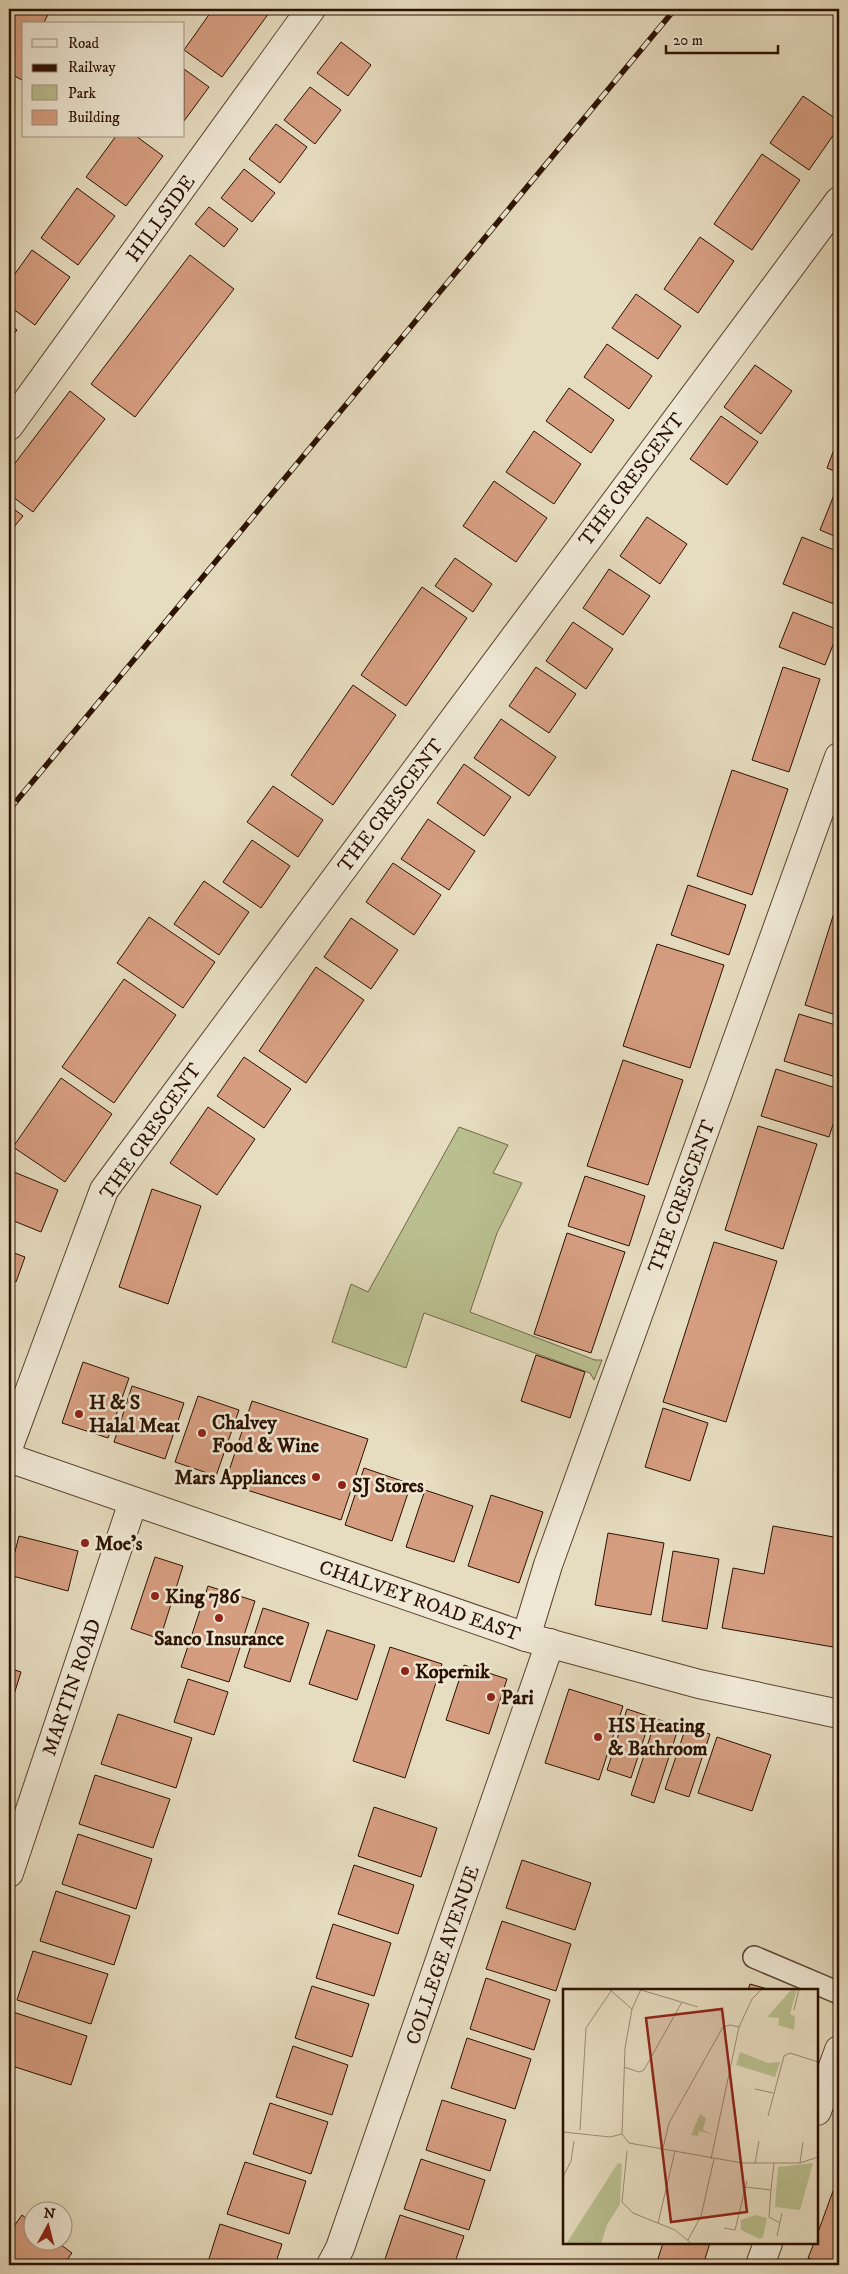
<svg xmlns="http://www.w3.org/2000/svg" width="848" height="2274" font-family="'IM FELL DW Pica',serif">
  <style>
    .green { fill: #b9bf8f; stroke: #726848 }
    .building { fill: #d69e81; stroke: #2b1101 }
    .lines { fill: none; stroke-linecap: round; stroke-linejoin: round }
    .service-casing { stroke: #5a4430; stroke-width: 24 }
    .minor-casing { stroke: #5a4430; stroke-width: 30 }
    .tertiary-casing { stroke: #5a4430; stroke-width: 30 }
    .service { stroke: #efe8d5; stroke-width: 21 }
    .minor { stroke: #efe8d5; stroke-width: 28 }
    .tertiary { stroke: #efe8d5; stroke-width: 28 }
    .rail-casing { stroke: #2b1101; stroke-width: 5.5 }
    .rail { stroke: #efe8d5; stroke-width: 4; stroke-dasharray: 11; stroke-linecap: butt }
    .poi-dot { fill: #8f2418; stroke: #efe8d5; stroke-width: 2 }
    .labels { text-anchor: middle; stroke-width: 5; stroke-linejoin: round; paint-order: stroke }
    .street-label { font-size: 20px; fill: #2b1101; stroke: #efe8d5 }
    .poi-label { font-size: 20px; font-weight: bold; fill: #2b1101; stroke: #efe8d5; text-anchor: start }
    .inset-road { fill: none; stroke: #9b8b73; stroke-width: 1 }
    .view { fill: #8f2418; fill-opacity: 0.15; stroke: #8f2418; stroke-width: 2.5 }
    .inset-edge { fill: none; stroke: #2b1101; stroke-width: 2.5 }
  </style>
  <rect width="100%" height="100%" fill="#e6dcbf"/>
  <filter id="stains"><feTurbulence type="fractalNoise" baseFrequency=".004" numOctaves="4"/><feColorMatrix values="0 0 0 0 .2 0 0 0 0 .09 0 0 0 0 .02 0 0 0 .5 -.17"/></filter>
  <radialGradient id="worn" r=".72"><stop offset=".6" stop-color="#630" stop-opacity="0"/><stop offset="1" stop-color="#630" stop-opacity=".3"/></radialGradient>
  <path class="green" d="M459,1127l49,18 -15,28 29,10 -25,50 -27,79 125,48h7l-8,20 -4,-7 -166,-60 -18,55 -74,-26 19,-58 17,8z"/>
  <path class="building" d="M9,9h42l-8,15h-19v57l-15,-8z
    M213,9h59l-50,68 -38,-27z
    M341,42l30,23 -23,31 -31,-23z
    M184,69l25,18 -25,34z
    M310,87l31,23 -26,34 -31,-24z
    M803,96l36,25v6l-30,43 -39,-27z
    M276,124l31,23 -27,36 -31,-24z
    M116,136h20l27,20 -37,50 -40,-29z
    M762,154l38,26 -48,70 -38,-26z
    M244,169l31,24 -23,29 -31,-24z
    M77,188l38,28 -37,49 -37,-27z
    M209,207l29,22 -14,18 -29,-23z
    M700,237l34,24 -36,52 -34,-24z
    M32,250l38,27 -35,48 -26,-19v-24z
    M190,255l44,34 -99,128 -44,-33z
    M636,294l45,32 -23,33 -46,-31z
    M9,324l8,6 -8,11z
    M607,344l45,32 -23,33 -45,-32z
    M755,365l37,26 -31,43 -37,-27z
    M569,388l45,32 -23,33 -45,-32z
    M70,391l35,28 -72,93 -24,-18v-23z
    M721,416l37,26 -31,43 -37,-26z
    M534,431l47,33 -27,40 -48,-32z
    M839,436v37l-12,-5z
    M494,481l53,37 -31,44 -53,-36z
    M838,485l1,1v52l-19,-8z
    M9,505l14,11 -14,17z
    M647,517l40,27 -27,40 -40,-28z
    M802,537l37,15v54l-56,-22z
    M455,558l37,26 -19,28 -38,-26z
    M609,569l41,27 -27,39 -40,-27z
    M422,587l45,31 -61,88 -45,-31z
    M793,612l46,18 -14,35 -46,-18z
    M573,622l40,27 -27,40 -40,-28z
    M536,667l40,27 -27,39 -40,-27z
    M783,667l37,12 -31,93 -37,-12z
    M353,685l43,30 -63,90 -42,-30z
    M501,719l55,38 -27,39 -55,-38z
    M464,764l47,33 -27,39 -47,-33z
    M732,770l56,19 -36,106 -55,-19z
    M273,786l50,34 -25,37 -51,-35z
    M428,819l47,32 -26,39 -48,-31z
    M252,840l38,26 -29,42 -38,-26z
    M393,863l48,32 -27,40 -48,-33z
    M204,881l45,31 -30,43 -45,-31z
    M688,885l58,20 -17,50 -58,-20z
    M839,897v119l-34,-11z
    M149,917l66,45 -32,46 -66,-45z
    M351,918l47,32 -27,39 -47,-32z
    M657,944l67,21 -34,103 -67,-22z
    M316,967l48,33 -58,83 -47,-32z
    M124,979l52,36 -62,88 -52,-36z
    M799,1014l40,12v52l-55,-17z
    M244,1057l47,32 -27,39 -47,-32z
    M623,1060l60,20 -35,105 -61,-19z
    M776,1069l63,20v17l-10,31 -68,-21z
    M61,1078l51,36 -47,68 -52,-35z
    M208,1107l47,32 -38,56 -47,-32z
    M758,1126l59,18 -34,105 -58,-19z
    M9,1170l49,20 -17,42 -32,-13z
    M585,1176l60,20 -16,50 -61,-20z
    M152,1189l49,17 -33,98 -49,-17z
    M567,1233l58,19 -34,101 -57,-19z
    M714,1242l63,19 -51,161 -63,-20z
    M9,1251l16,6 -9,25 -7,-3z
    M9,1347l6,3 -6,18z
    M536,1355l49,17 -15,46 -49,-17z
    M83,1362l46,16 -21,60 -46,-15z
    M132,1386l52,17 -19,56 -51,-17z
    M198,1396l41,14 -23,66 -41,-14z
    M252,1401l116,38 -27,81 -116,-37z
    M663,1408l45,15 -18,58 -45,-14z
    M364,1468l47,16 -19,57 -47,-16z
    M425,1490l48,16 -19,56 -48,-15z
    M491,1495l52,17 -24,71 -51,-17z
    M773,1526l66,12v110l-117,-20 11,-60 31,6z
    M608,1533l56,10 -13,72 -56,-10z
    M19,1536l59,15 -10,40 -59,-16z
    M673,1551l46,8 -12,70 -45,-8z
    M155,1557l28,9 -23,73 -29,-10z
    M208,1586l47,15 -26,81 -48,-15z
    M263,1608l46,15 -19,59 -46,-15z
    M327,1630l48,15 -18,55 -48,-16z
    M390,1647l52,17 -37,114 -52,-17z
    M464,1665l43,14 -18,55 -43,-14z
    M9,1668l12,4 -10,32 -2,-1z
    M188,1679l40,13 -14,43 -40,-13z
    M569,1689l54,17 -24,74 -54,-17z
    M627,1709l24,8 -20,61 -24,-8z
    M118,1714l74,24 -16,50 -75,-24z
    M656,1719l23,7 -25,77 -23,-8z
    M686,1727l24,7 -21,63 -24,-8z
    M717,1737l54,18 -19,56 -54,-18z
    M95,1775l75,24 -17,49 -74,-24z
    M374,1807l63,21 -16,49 -63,-21z
    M78,1834l74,25 -16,50 -74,-25z
    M839,1835v19l-4,-1z
    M522,1860l69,23 -16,47 -69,-22z
    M354,1865l60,20 -16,49 -60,-20z
    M56,1891l74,25 -16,49 -74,-24z
    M502,1921l69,23 -15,47 -70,-22z
    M333,1924l58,19 -17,53 -58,-18z
    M33,1951l75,23 -17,50 -74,-24z
    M486,1978l64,22 -16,50 -64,-21z
    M750,1984l21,6h-23z
    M312,1986l57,18 -17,53 -57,-19z
    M13,2012l74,24 -16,49 -62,-20v-40z
    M467,2038l64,21 -16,50 -64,-21z
    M293,2046l55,19 -16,50 -56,-18z
    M442,2100l64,20 -16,51 -64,-21z
    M270,2103l58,19 -17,52 -58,-20z
    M421,2159l64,21 -16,50 -65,-21z
    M245,2162l61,19 -17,53 -62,-20z
    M833,2191l6,2v72h-11l-20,-7 6,-15h3v-8z
    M22,2215l10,8v19h25l15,11 -9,12h-54v-32z
    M400,2215l64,21 -10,29h-71z
    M220,2224l62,20 -7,21h-68z
    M663,2243h47l-7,22h-47z"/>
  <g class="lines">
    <defs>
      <path id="service" d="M754,1957l85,36"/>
      <path id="minor" d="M9,426l302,-417
        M9,1446l95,-256 735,-989
        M526,1637l22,-72 291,-808
        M9,1873l124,-371
        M817,2111l22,-61
        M331,2265l9,-17 210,-605
        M760,2265l8,-22"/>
      <path id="tertiary" d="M9,1458l517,179 173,47 140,30"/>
    </defs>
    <use href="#service" class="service-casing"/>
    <use href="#minor" class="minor-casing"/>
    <use href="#tertiary" class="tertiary-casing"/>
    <use href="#service" class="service"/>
    <use href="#minor" class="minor"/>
    <use href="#tertiary" class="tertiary"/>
    <defs>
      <path id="rail" d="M9,810l666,-801"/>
    </defs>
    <use href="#rail" class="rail-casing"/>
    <use href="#rail" class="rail"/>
  </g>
  <g class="poi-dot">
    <circle cx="79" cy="1414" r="5"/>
    <circle cx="202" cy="1433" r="5"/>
    <circle cx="316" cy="1477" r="5"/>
    <circle cx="342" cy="1485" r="5"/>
    <circle cx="85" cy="1543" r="5"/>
    <circle cx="155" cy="1596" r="5"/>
    <circle cx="219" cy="1618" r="5"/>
    <circle cx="405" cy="1671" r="5"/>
    <circle cx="491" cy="1697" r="5"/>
    <circle cx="598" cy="1737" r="5"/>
  </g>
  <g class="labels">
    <g class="street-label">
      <text transform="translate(160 218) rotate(-54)" y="7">HILLSIDE</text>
      <text transform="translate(631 479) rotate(-53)" y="7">THE CRESCENT</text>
      <text transform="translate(390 805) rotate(-53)" y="7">THE CRESCENT</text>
      <text transform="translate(150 1131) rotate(-55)" y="7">THE CRESCENT</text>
      <text transform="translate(681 1196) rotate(-70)" y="7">THE CRESCENT</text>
      <text transform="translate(420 1600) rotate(19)" y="7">CHALVEY ROAD EAST</text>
      <text transform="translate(71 1687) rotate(-71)" y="7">MARTIN ROAD</text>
      <text transform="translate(442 1955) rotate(-71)" y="7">COLLEGE AVENUE</text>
    </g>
    <g class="poi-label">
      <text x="89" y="1409">H &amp; S<tspan x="89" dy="23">Halal Meat</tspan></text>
      <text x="212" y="1429">Chalvey<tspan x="212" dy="23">Food &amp; Wine</tspan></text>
      <text x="306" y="1484" text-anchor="end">Mars Appliances</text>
      <text x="352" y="1492">SJ Stores</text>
      <text x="95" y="1550">Moe's</text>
      <text x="165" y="1603">King 786</text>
      <text x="219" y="1645" text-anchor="middle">Sanco Insurance</text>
      <text x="415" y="1678">Kopernik</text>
      <text x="501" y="1704">Pari</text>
      <text x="608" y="1732">HS Heating<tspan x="608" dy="23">&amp; Bathroom</tspan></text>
    </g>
  </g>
  <g transform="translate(563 1989)">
    <rect width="255" height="255" fill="#e6dcbf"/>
    <path d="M229,0h5l-7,25 5,2 -1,14 -16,-5 1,-7 -12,-1zM177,63l28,11 12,-1 -5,15 -39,-12zM137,125l6,4 -3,12 11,5 -15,-4 -1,5 -7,-1zM55,174l4,1 -2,40 -13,21 -6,19h-35zM250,174l-13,47 -25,-3 3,-40zM192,226l12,3 -4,19 -3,2 -19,-9v-10z" fill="#b9bf8f"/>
    <path class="inset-road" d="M46,0l23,20 -7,39 -3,86M78,1l57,17M69,20l9,-20M231,21l5,-21M176,38l13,-28 10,-10M61,78l15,5 5,-2 38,-68M192,100l18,4M205,127l16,-60 6,-3 28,9M17,141l6,-102 25,-37M0,143l47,5 12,-3 7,9M66,154l113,20h58l18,-6M100,159l6,-25 54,-96 7,-2 9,2M64,162l-5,51 11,11 42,17 17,14M148,170l28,-132M192,174l4,-22M237,174l3,-21M0,188l8,-16 3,-20M182,198l26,3 3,-27M208,201l-2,27 11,6M95,234l17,-72M161,239l11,2 12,-49M214,247l5,-23M125,251l13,-24 13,-57"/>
    <path class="view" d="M159,20l25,203 -76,10 -25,-204z"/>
    <rect width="255" height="255" class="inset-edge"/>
  </g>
  <rect width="848" height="2274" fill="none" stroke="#e6dcbf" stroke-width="30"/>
  <rect x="10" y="10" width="828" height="2254" fill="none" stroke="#2b1101" stroke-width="2.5"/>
  <rect x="15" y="15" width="818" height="2244" fill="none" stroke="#2b1101"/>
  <rect x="22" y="22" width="162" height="115" fill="#efe8d5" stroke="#a19280"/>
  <rect x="32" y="39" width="25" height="8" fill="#efe8d5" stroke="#a19280"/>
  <text x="68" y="48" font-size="15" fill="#2b1101">Road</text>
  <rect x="32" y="64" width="25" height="8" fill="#2b1101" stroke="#a19280"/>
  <text x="68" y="72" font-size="15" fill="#2b1101">Railway</text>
  <rect x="32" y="85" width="25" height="15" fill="#b9bf8f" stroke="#a19280"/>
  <text x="68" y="98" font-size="15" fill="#2b1101">Park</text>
  <rect x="32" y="110" width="25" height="15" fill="#d69e81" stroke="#a19280"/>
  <text x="68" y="122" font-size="15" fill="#2b1101">Building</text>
  <g transform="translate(48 2226) rotate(7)"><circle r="24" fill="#efe8d5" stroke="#a19280"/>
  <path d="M0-4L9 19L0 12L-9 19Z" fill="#8f2418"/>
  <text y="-8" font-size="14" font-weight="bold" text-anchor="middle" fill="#2b1101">N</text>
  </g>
  <path d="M666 45v8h112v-8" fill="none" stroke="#2b1101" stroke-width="2.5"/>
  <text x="673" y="45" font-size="15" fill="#2b1101" stroke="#efe8d5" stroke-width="4" paint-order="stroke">20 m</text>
  <rect width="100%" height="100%" filter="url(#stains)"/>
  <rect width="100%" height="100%" fill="url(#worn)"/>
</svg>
